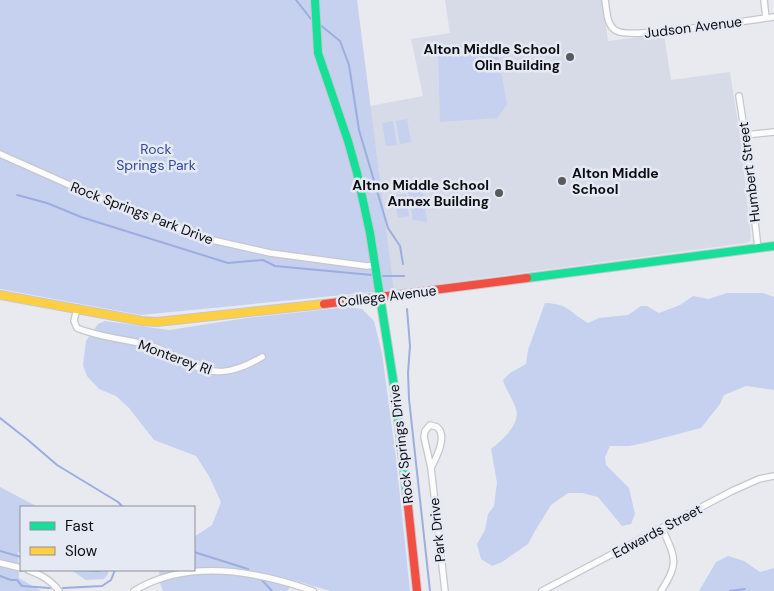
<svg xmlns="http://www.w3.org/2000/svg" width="774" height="591" font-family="'DM Sans',sans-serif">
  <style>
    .built { fill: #d7dbe7 }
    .green { fill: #c6d1ef }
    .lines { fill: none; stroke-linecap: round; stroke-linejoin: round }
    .stream { stroke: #9caddf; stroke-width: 2 }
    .street-casing { stroke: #c6c7cc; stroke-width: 8 }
    .fast-casing { stroke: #c6c7cc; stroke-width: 10 }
    .slow-casing { stroke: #c6c7cc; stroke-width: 10 }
    .jam-casing { stroke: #c6c7cc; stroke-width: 10 }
    .street { stroke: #fcfcfd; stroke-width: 5.5 }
    .fast { stroke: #16e098; stroke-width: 8 }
    .slow { stroke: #ffcf43; stroke-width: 8 }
    .jam { stroke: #f24e42; stroke-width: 8 }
    .poi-dot { fill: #595a5e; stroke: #e5e9f4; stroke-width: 2 }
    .labels { text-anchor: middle; stroke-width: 5; stroke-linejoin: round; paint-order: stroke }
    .street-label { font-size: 14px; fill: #0c0d10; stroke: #e5e9f4 }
    .poi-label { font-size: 14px; font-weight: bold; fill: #0c0d10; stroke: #e5e9f4; text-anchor: end }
    .park-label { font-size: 14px; fill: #34499b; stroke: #e5e9f4 }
  </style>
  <rect width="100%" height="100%" fill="#e8eaf0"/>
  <path class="built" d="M445,0h157l6,41 56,-7 7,46 59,-8 10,65 11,100 -1,4 -4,2 -352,47 -24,-184 53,-10 -12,-57 39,-6z"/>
  <path class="green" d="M0,0h357l37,290 -253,25 -141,-26z
    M460,45l37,1 10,59 -10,13 -57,4 -2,-71z
    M407,119l4,23 -11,2 -4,-23z
    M393,121l4,24 -11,1 -4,-23z
    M422,185l5,36v1l-14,-2 -6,-33z
    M406,194l3,22 -11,2 -4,-23z
    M727,293h36l11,4v93l-28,-4 -22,9 -4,9 -19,24 -57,15 -15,3h-19l-5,11 1,8 23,23 6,26 -4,10 -9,2 -24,-29 -16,-4h-14l-17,12 -16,26 -7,13 -26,18 -10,4 -11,-7 -4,-15 8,-14 3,-16 6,-8 1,-9 2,-14 -6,-34c11,-9 32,-26 24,-43 -4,-10 -9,-16 -12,-26l7,-7 16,-9 2,-14 17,-47c24,1 24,9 43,20l11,-5 29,-3 13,-9h6l12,7 21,-8 13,-9 16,3z
    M348,307l14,2 12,12 8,32 14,105 14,133h-80l-37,-11 -5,11h-125l-3,-8 -1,-13h35v-33l18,-12 9,-23 -12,-26 -13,-20 -42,-16 -25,-32 -13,-12 -17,-7 -12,-13 -4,-11 3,-24 12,-17 7,-3 64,9 78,-12z
    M0,487l38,20h-17v44l-3,1 1,26 22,13h-41z
    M728,556l16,5 16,11 14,-4v23h-75l17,-29z
    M71,570h37v4l-4,5 -18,1z"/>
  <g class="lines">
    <path class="stream" d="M296,0l15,19
      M319,24l21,17 9,24 10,65 29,98 12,18 3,18
      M17,195l30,8 34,14 147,46 35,-3 12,6 97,9
      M383,276h21
      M407,309l3,37 -2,27 1,26 21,192
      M0,418l28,22 29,25 61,37 5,5
      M0,551l21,6
      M194,552l54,17
      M85,570l12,1 5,-1
      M0,576l11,4h6l5,6 28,2
      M260,578l12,13
      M63,588l39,-2 9,-6 4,-10
      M730,591l15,-2"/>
    <defs>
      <path id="street" d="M605,0c2,10 1,26 12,31 15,9 133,-11 157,-14
        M764,0l2,18
        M739,96l6,39 13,113
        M745,135l29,-3
        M0,154l110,49 98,36 62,14 97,13 9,-1
        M77,308l-3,13 3,7c24,10 50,11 75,18 11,3 21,10 31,15 30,16 50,13 79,-4
        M431,468c5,-10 17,-32 6,-41l-7,-2 -5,6 -1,6 7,31 14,123
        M0,563l21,5
        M28,570c13,5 23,10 31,21
        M134,591c54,-33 123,-20 179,0
        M542,591l190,-100 27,-12 15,-3
        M661,591c19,-28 14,-34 1,-63"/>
      <path id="fast" d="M315,0l3,53 30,88 9,32 13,60 25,159 13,114
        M527,278l247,-32"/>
      <path id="slow" d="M0,295l142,26 15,1 167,-18"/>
      <path id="jam" d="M324,304l203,-26
        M408,506l9,85"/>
    </defs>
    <use href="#street" class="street-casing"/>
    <use href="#fast" class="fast-casing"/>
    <use href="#slow" class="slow-casing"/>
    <use href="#jam" class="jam-casing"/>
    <use href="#street" class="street"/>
    <use href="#fast" class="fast"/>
    <use href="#slow" class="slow"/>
    <use href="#jam" class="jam"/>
  </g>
  <g class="poi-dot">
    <circle cx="570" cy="57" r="5"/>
    <circle cx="562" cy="181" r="5"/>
    <circle cx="499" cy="193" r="5"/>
  </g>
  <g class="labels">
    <g class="street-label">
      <text transform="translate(693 27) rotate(-7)" y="5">Judson Avenue</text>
      <text transform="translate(749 172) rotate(-97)" y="5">Humbert Street</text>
      <text transform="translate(142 213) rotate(21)" y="5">Rock Springs Park Drive</text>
      <text transform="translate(387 296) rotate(-7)" y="5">College Avenue</text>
      <text transform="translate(175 357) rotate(20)" y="5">Monterey Rl</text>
      <text transform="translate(401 444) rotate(-97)" y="5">Rock Springs Drive</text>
      <text transform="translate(437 530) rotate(-96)" y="5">Park Drive</text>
      <text transform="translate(657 531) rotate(-28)" y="5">Edwards Street</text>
    </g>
    <g class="poi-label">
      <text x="560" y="54">Alton Middle School<tspan x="560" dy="16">Olin Building</tspan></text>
      <text x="572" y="178" text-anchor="start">Alton Middle<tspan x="572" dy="16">School</tspan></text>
      <text x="489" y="190">Altno Middle School<tspan x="489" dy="16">Annex Building</tspan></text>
    </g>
    <g class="park-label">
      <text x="156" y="154">Rock<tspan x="156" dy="16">Springs Park</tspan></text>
    </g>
  </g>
  <rect x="20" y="506" width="175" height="65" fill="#e5e9f4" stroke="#8e9199"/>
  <rect x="30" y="522" width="25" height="8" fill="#16e098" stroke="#8e9199"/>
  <text x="65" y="531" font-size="15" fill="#0c0d10">Fast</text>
  <rect x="30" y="547" width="25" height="8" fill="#ffcf43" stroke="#8e9199"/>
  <text x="65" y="556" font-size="15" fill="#0c0d10">Slow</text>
</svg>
